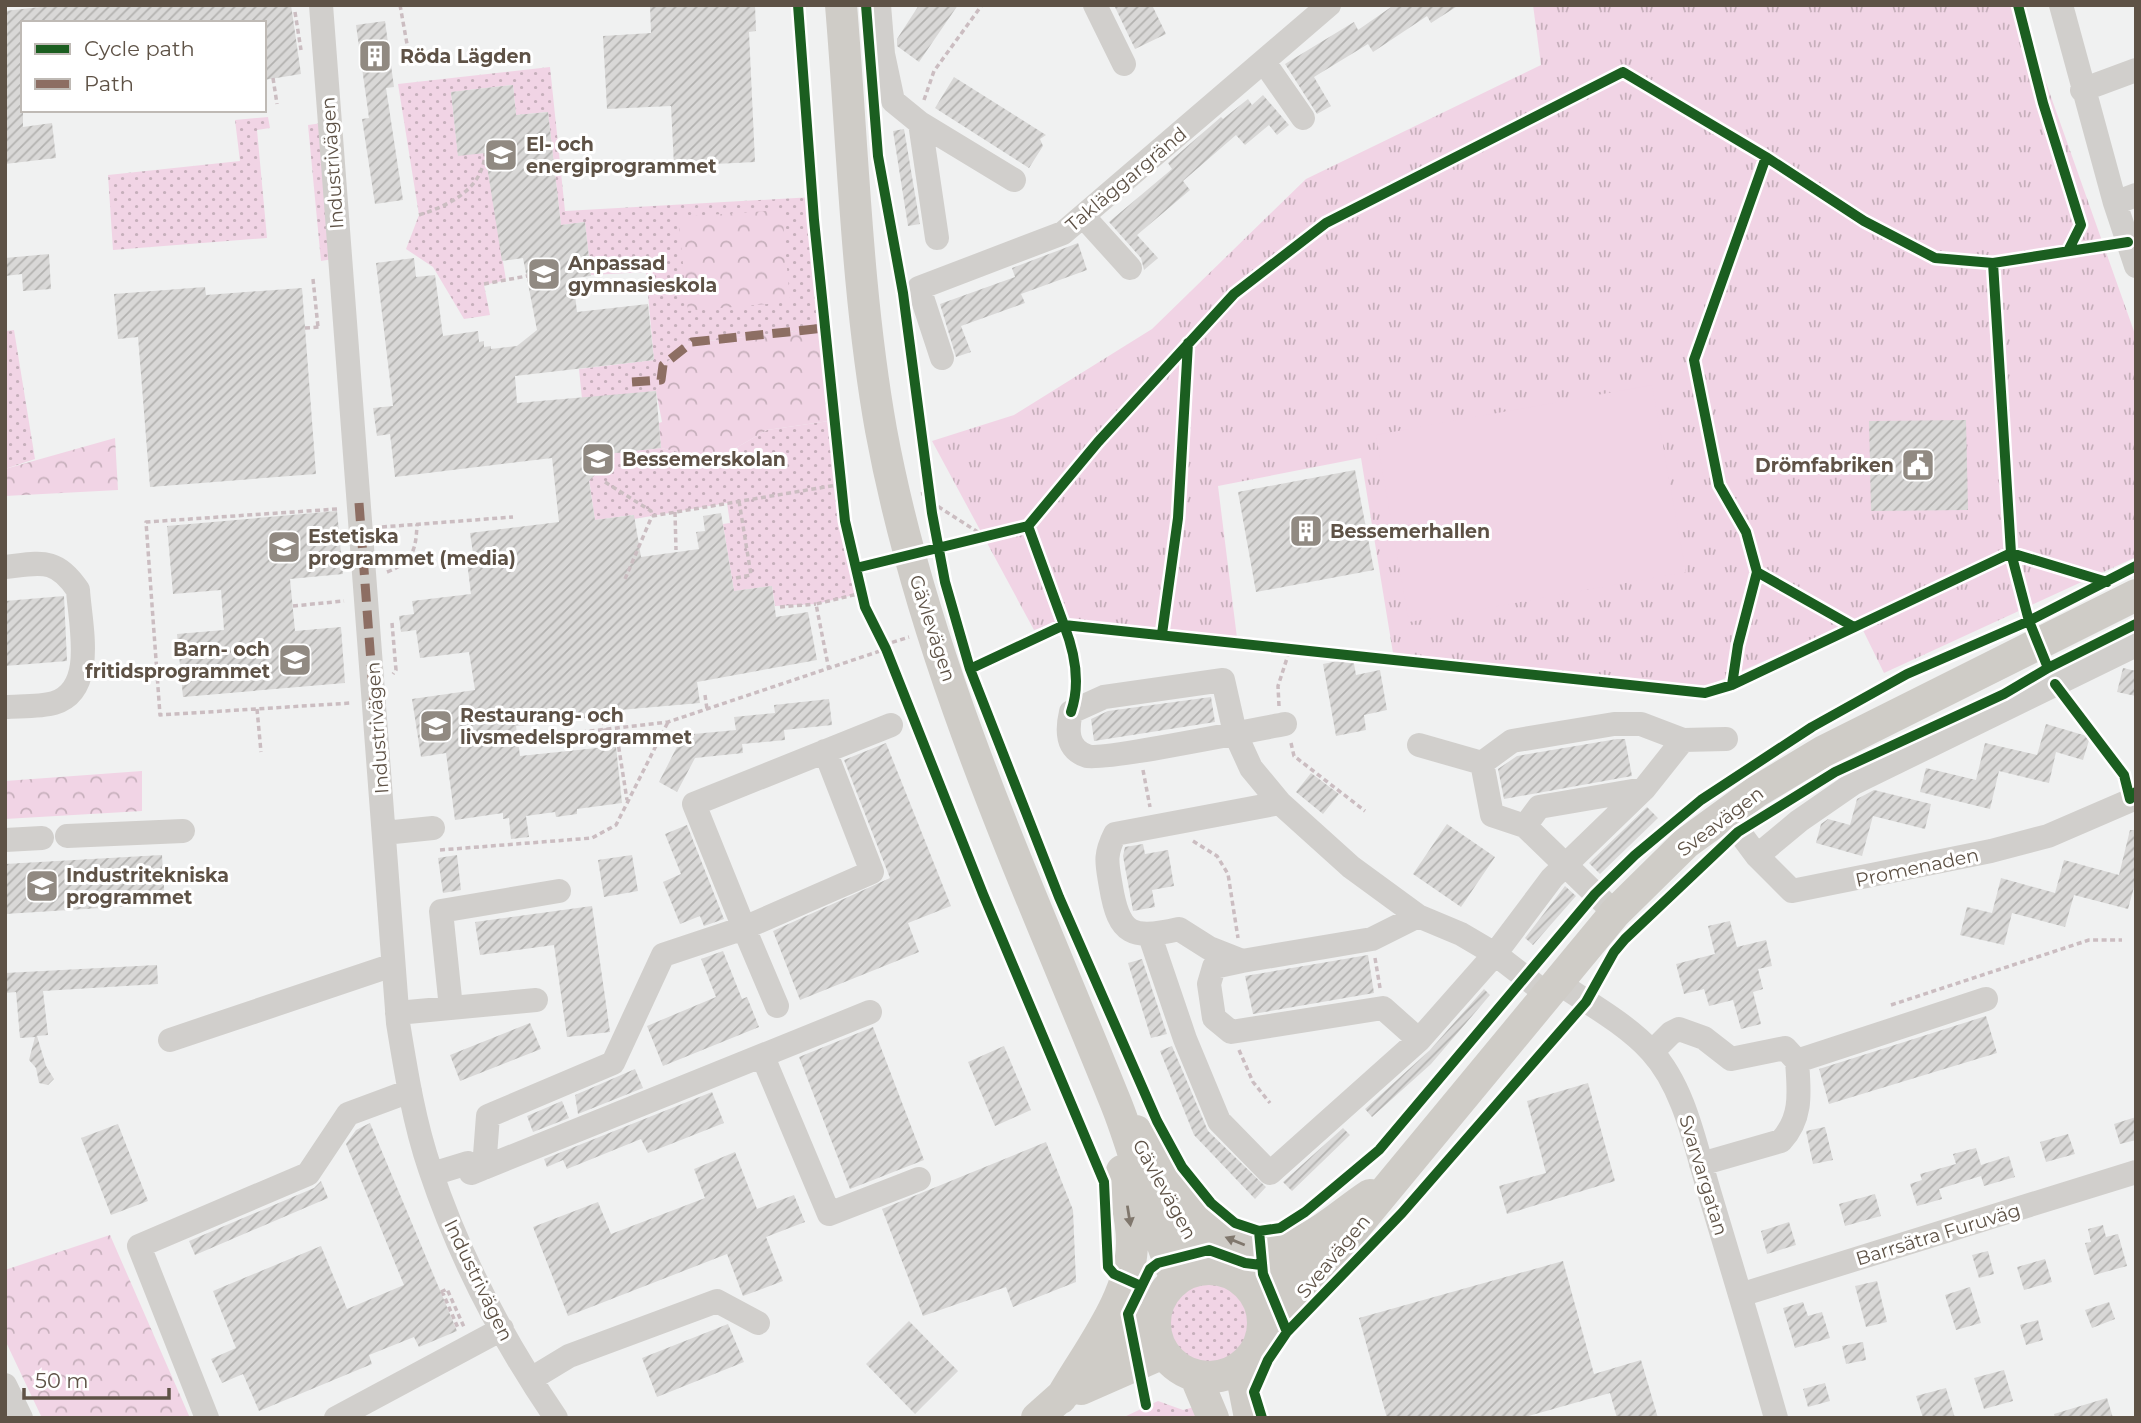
<svg xmlns="http://www.w3.org/2000/svg" width="2141" height="1423" font-family="Montserrat,sans-serif">
  <style>
    .grass { fill: url(#grass-dots) }
    .forest { fill: url(#forest-crowns) }
    .park { fill: url(#park-tufts) }
    .pitch { fill: #f1d4e5 }
    .building { fill: url(#building-hatch) }
    .lines { fill: none; stroke-linecap: round; stroke-linejoin: round }
    .path { stroke: #cbbdc1; stroke-width: 3.5; stroke-dasharray: 5 3.5; stroke-linecap: butt }
    .minor { stroke: #d1cfcc; stroke-width: 24 }
    .major { stroke: #cfccc7; stroke-width: 32 }
    .quiet { stroke: #8d6e63; stroke-width: 9; stroke-dasharray: 18 9; stroke-linecap: butt }
    .cycleway-casing { stroke: #fff; stroke-width: 15 }
    .cycleway { stroke: #1b5e20; stroke-width: 10 }
    .oneway { fill: #80776d }
    .labels { text-anchor: middle; stroke-width: 6; stroke-linejoin: round; paint-order: stroke }
    .poi-label { font-size: 19px; font-weight: bold; fill: #5e5246; stroke: #fff; text-anchor: start }
    .street-label { font-size: 19px; fill: #5e5246; stroke: #fff }
  </style>
  <defs>
    <pattern id="grass-dots" width="8" height="8" patternUnits="userSpaceOnUse" patternTransform="scale(1.75)"><rect width="8" height="8" fill="#f1d4e5"/><path d="M2 2h.1M6 6h.1" fill="none" stroke="#c6afbb" stroke-width="1.8" stroke-linecap="round"/></pattern>
    <pattern id="forest-crowns" width="20" height="18" patternUnits="userSpaceOnUse" patternTransform="scale(1.75)"><rect width="20" height="18" fill="#f1d4e5"/><path d="M2 6a3 3 0 1 1 6 0M12 15a3 3 0 1 1 6 0" fill="none" stroke="#c6afbb"/></pattern>
    <pattern id="park-tufts" width="24" height="20" patternUnits="userSpaceOnUse" patternTransform="scale(1.75)"><rect width="24" height="20" fill="#f1d4e5"/><path d="M3 7l-1-3M5 7V3M7 7l1-3M15 17l-1-3M17 17v-4M19 17l1-3" fill="none" stroke="#c6afbb"/></pattern>
    <pattern id="building-hatch" width="6" height="6" patternUnits="userSpaceOnUse" patternTransform="scale(1.75)"><rect width="6" height="6" fill="#d9d8d7"/><path d="M-1 1l2-2M0 6l6-6M5 7l2-2" fill="none" stroke="#b3b2b0"/></pattern>
  </defs>
  <rect width="100%" height="100%" fill="#f0f1f1"/>
  <path class="grass" d="M550,67l15,144 248,-14 12,131 -134,15 -29,23v13l-6,12 -74,8 -3,-30 75,-9 -8,-88 -55,3 -6,-53 -24,3 -13,-113 -32,3 -3,-30 -62,7 7,63 27,-2 21,127 -22,5 6,30 -26,4 -31,-52 -27,-18 13,-34 -21,-131z
    M268,117l2,11 -13,2 10,108 -154,12 -5,-75 132,-14 -5,-41z
    M329,122l10,136 -18,3 -13,-136z
    M14,330l21,129 -30,10v-138z
    M836,420l9,101 17,72 -46,11 -41,2 -3,-20 -38,5 -11,-67 7,-1 -3,-20 -93,16 -1,-4 -38,5 -6,-41 12,-10 11,-16 49,-5 54,12 52,-30z
    M1155 1323a54 54 0 1 1 108 0a54 54 0 1 1-108 0Z
    M1158,1401l25,9 22,-6 8,14h-91z"/>
  <path class="forest" d="M782,210l8,92 -102,9 -10,-94z
    M825,328l11,92 -69,10 -52,30 -54,-12 -2,-25 3,-1 -6,-31 6,-12v-13l29,-23z
    M115,438l3,52 -113,6v-27z
    M142,771v40l-137,8v-38z
    M110,1235l80,183h-148l-37,-78v-70z"/>
  <path class="park" d="M1533,5h492l19,72 92,260v220l-252,116 -26,-53 -153,67 -312,-34 -32,-195 -143,28 19,152 -171,-18 -32,10 -102,-189 82,-26 138,-86 154,-150 235,-114z"/>
  <path class="pitch" d="M1652,385l34,187 -277,50 -33,-187z"/>
  <path class="building" d="M58,5h233l10,69 -37,6v-57h-241v104l29,-4 4,35 -51,6v-153z
    M650,5h105l1,26 -7,1 6,130 -81,4 -3,-60 -64,3 -4,-73 48,-3z
    M919,5h39l-39,57 -22,-16v-7z
    M1114,5h38l14,29 -31,15z
    M1394,5h65l-28,18 -4,-7 -54,36 -5,-8 -54,33 17,29 -14,8 -32,-50 69,-42 4,8z
    M385,21l9,66 -8,1 17,112 -28,4 -13,-85 7,-1 -13,-93z
    M954,77l92,58 -6,4 3,7 -14,22 -94,-60z
    M513,85l3,30 32,-3 13,113 24,-3 6,54 -18,2 4,34 71,-8 6,56 -139,16 2,27 139,-12 5,57 -73,8 13,13 -12,12 6,39 39,-5 7,42 58,-8 -3,-17 9,-1 -2,-15 18,-3 13,78 38,-5 4,31 32,-5 9,48 -120,22 3,21 -115,10 1,5 -70,8 4,30 96,-10 6,57 -45,6v5l-21,3 -1,-5 -29,4 3,21 -18,2 -2,-21 -6,1v-6l-48,7 -9,-67 -25,4 -9,-58 63,-9 -6,-38 -49,6 -4,-28 -15,2 -2,-16 15,-2 -2,-13 59,-7 -5,-41h7l-3,-20 89,-11 -7,-64 -157,19 -5,-43 -13,2 -4,-28 20,-2 -17,-143 38,-5 2,19 19,-2 8,61 35,-5 1,11 5,-1v6l7,-1v3l26,-3 20,-16 -14,-72 -21,3 -17,-108 -27,3 -7,-64z
    M1263,95l26,30 -12,10 -8,-10 -24,20 -9,-10 -53,46 7,9 -53,45 21,23 -14,12 -3,-12 -32,-36 63,-53 -4,-6 53,-46 2,2 25,-20 4,6z
    M904,129l16,95 -12,2 -15,-95z
    M1078,243l9,27 -66,24 4,9 -64,23 10,26 -15,5 -16,-53 75,-27 -3,-9z
    M49,254l2,35 -28,2 -1,-17 -17,2v-18z
    M205,287l1,8 96,-7 14,186 -166,13 -12,-150 -20,2 -4,-45z
    M1966,420l2,90 -97,1 -2,-90z
    M1355,470l19,100 -118,22 -18,-100z
    M337,511l6,63 -53,5 5,52 46,-4 4,56 -162,14 -6,-63 47,-4 -3,-40 -48,4 -6,-68z
    M64,596l3,65 -62,5v-65z
    M1353,658l3,17 24,-5 7,40 -23,5 2,15 -30,6 -13,-72z
    M2123,668l13,3v25l-19,-4z
    M1211,697l4,25 -121,19 -3,-22 17,-8z
    M829,699l3,26 -48,5 1,10 -43,4 1,9 -48,5 -18,34 -18,-10 24,-47 53,-5 -2,-13 41,-4 -1,-8z
    M2046,724l44,13 -7,23 -27,-8 -7,31 -50,-12 -9,38 -70,-17 6,-24 50,12 9,-37 52,12z
    M1617,739h8l7,37 -128,23 -6,-30 19,-13z
    M886,743l65,163 -43,17 11,29 -119,48 -27,-69 117,-53 -46,-118z
    M1311,773l28,21 -16,20 -27,-22z
    M1874,790l57,14 -6,25 -52,-13 -11,40 -46,-13 5,-19 7,-5 22,6 7,-26z
    M1647,807l11,11 -58,56 -11,-11z
    M1447,824l48,33 -34,50 -48,-33z
    M687,825l37,94 -20,7 -4,-10 -20,8 -17,-42 18,-8 -16,-40z
    M2130,830h6v50l-8,29 -54,-14 -9,32 -53,-14 -8,32 -44,-10 7,-28 25,6 9,-35 54,15 9,-33 55,15z
    M1143,844l2,10 23,-4 6,36 -22,4 3,17 -22,4 -10,-55 2,-9z
    M162,855l3,49 -160,10v-50z
    M457,855l4,35 -18,3 -5,-35z
    M632,855l6,36 -34,6 -6,-37z
    M1565,886l11,10 -43,49 -8,-7z
    M592,906l18,126 -43,5 -13,-92 -74,10 -5,-33z
    M1730,921l7,26 29,-7 6,26 -14,3 5,20 -10,3 8,32 -20,5 -8,-29 -24,6 -5,-17 -20,5 -8,-30 39,-10 -7,-28z
    M723,951l19,48 5,-2 12,30 -96,39 -16,-40 69,-29 -15,-38z
    M1368,955l6,38 -121,21 -8,-38z
    M1142,959l25,75 -16,4 -23,-75z
    M157,965l1,19 -115,7 5,44 -11,1 9,30 8,13 -6,6 -9,-2 -3,-15 -7,-8 6,-23 -15,1 -4,-46 -11,1v-20z
    M1484,989l6,6 -59,69 -59,53 -7,-8 65,-59z
    M1986,1016l11,37 -168,51 -10,-35z
    M530,1023l11,26 -81,32 -10,-26z
    M873,1027l51,133 -74,29 -51,-132z
    M1004,1046l27,64 -36,16 -27,-64z
    M1172,1046l36,85 58,56 -11,12 -61,-64 -34,-84z
    M635,1069l8,19 -65,26 -3,-19z
    M1588,1083l27,98 -108,33 -8,-28 47,-13 -19,-72z
    M712,1092l12,31 -76,30 -7,-14 -74,30 -4,-9 -16,7 -3,-8z
    M562,1101l7,17 -36,14 -6,-16z
    M2136,1117v23l-16,4 -6,-20z
    M370,1123l87,208 -38,16 -5,-10 -45,18 3,9 -113,47 -16,-37 -21,9 -11,-24 25,-11 -23,-57 108,-45 26,63 57,-24 -58,-141 10,-14z
    M118,1124l30,77 -37,14 -30,-77z
    M1825,1127l8,33 -20,4 -7,-33z
    M1343,1128l7,7 -58,56 -9,-9z
    M2068,1134l7,20 -29,8 -6,-20z
    M1046,1142l27,68 3,72 -63,25 -7,-20 -83,29 -41,-107z
    M1976,1148l5,17 28,-9 6,21 -31,9 -3,-10 -42,13 3,10 -25,7 -7,-22 12,-4 -2,-6 36,-10 -3,-10z
    M735,1152l22,57 37,-14 11,27 -39,15 17,44 -40,15 -16,-42 -159,62 -35,-89 65,-25 13,32 94,-36 -11,-29z
    M321,1181l7,17 -133,57 -6,-14 125,-53z
    M1875,1194l6,22 -36,10 -6,-22z
    M1789,1222l7,23 -29,9 -6,-23z
    M2103,1225l3,12 12,-3 9,32 -33,9 -9,-32 6,-1 -3,-13z
    M1988,1251l6,23 -15,4 -7,-23z
    M2045,1259l7,23 -28,8 -7,-23z
    M1563,1261l31,113 47,-14 17,58h-41l-7,-25 -89,25h-134l-28,-100z
    M1877,1281l10,41 -21,5 -11,-41z
    M1970,1287l11,36 -25,7 -11,-35z
    M1803,1302l5,14 14,-4 8,26 -35,10 -12,-40z
    M2109,1302l6,17 -23,9 -7,-18z
    M2038,1320l5,20 -17,5 -6,-20z
    M909,1321l49,50 -43,43 -49,-50z
    M728,1324l16,38 -87,35 -15,-39z
    M1863,1342l3,18 -20,4 -4,-18z
    M2004,1370l9,31 -29,8 -10,-31z
    M1825,1383l5,18 -22,6 -5,-18z
    M1946,1388l9,30h-32l-7,-22z
    M2107,1398l6,20h-58l-1,-4z"/>
  <g class="lines">
    <path class="path" d="M400,5l7,39
      M295,12l6,38
      M273,78l4,26
      M924,100l10,-29 48,-66
      M419,215c31,-10 64,-26 66,-62
      M313,279l5,48
      M484,284l43,-8
      M305,328l15,-1
      M605,482l46,29 1,5
      M921,494l8,-2
      M931,502l53,34
      M337,509l-191,13 14,193 191,-12
      M675,512l1,38
      M652,516l191,-32
      M382,527l131,-10
      M387,572c26,-10 29,-22 30,-48
      M736,578l15,-3 -12,-74
      M625,579l27,-63
      M293,606l51,-5
      M780,607l36,-3
      M392,623l4,47 -3,4
      M884,645l25,-8
      M829,670l-13,-66 46,-11
      M705,695l2,14
      M1279,706l-1,-20 12,-37
      M257,709l4,43
      M603,720l2,11
      M616,730l11,70
      M522,739l146,-17 218,-73
      M1291,743l3,13 71,55
      M1143,770l7,37
      M1193,841l24,15 11,18 10,64
      M440,850l152,-12 24,-13 52,-103
      M1375,958l5,30
      M1891,1005l198,-65h33
      M1239,1050l14,32 17,21
      M442,1291l16,37
      M441,1292l6,-3 17,38"/>
    <path class="minor" d="M321,5l77,1018c8,49 16,99 32,146 29,87 74,173 126,249
      M879,5l4,49 10,47 27,22 17,115
      M1095,5l29,59
      M2061,5l54,198 21,63
      M1264,62l39,56
      M2082,90l54,-20
      M920,123l94,57
      M2115,203l21,-8
      M1083,216l47,52
      M942,358l-23,-70 144,-55 266,-228
      M5,567c36,-4 51,-10 73,23 2,34 19,100 -24,113 -14,4 -34,3 -49,4
      M1285,724c-27,5 -184,37 -198,32 -21,-7 -20,-27 -16,-44l33,-15 119,-17 12,53 16,35 29,35 71,64 67,49 43,18 34,20 52,40
      M1419,745l63,18 10,52 33,11 90,87
      M825,751l47,121 -128,56 -50,-124 197,-79
      M1482,763l30,-22 102,-17h27l42,16 43,-1
      M1644,789l39,-49
      M1280,803l-165,31c-11,22 -8,29 -4,53 8,48 21,53 68,42l30,19 33,13 130,-22 46,-23
      M1725,813l32,43 35,35 199,-40 57,-15 88,-38
      M384,833l49,-5
      M67,836l116,-5
      M5,840l37,-2
      M1757,856l42,-35 55,-38 282,-138
      M1150,936l35,103 34,82 51,52 149,-133 76,-86 57,-76 92,-89 -105,18 -14,19
      M1242,961l-28,6 -5,17 5,34 17,14 152,-24 36,32
      M1557,982c31,21 68,41 94,69 35,38 45,99 60,147 22,73 44,146 65,220
      M451,1008l-10,-97 118,-20
      M397,1013l139,-13
      M170,1040l223,-75
      M1652,1052l19,-19 8,-4 25,9 27,21 54,-11 12,13 189,-62
      M763,1057l66,157 90,-35
      M1701,1164l80,-23c22,-24 18,-50 16,-80
      M484,1168l4,-52 125,-53 50,-108 81,-27 33,78
      M432,1174l36,-11 3,10 399,-161
      M1740,1295l396,-123
      M531,1379l38,-23 148,-55 41,22
      M5,1385l16,33
      M207,1418l-68,-172 169,-72 40,-60 62,-23
      M336,1418l166,-89"/>
    <path class="major" d="M841,5c12,142 15,284 40,425 43,233 144,448 232,666 25,59 37,124 63,183
      M1136,1131c38,56 91,149 172,107 21,-11 42,-30 62,-43
      M1172,1201l28,50 24,20
      M1155 1323a54 54 0 1 1 108 0a54 54 0 1 1-108 0Z
      M1254,1293l14,-7 56,-47
      M1261,1337l20,-20 334,-404 71,-70 70,-51 68,-41 312,-156
      M1240,1367l10,51
      M1195,1375l18,43
      M1081,1389l82,-36
      M1061,1398c26,-46 72,-102 71,-157 0,-24 -8,-47 -10,-70
      M1037,1418l119,-106"/>
    <path class="quiet" d="M632,382l29,-2 2,-15 29,-23 133,-14
      M359,503l16,213"/>
    <defs>
      <path id="cycleway" d="M798,5l16,215 31,301 20,86 21,42 97,245 121,288 4,85 6,7 27,12
        M866,5l12,151 25,137 29,220 13,69 25,87 89,228 98,224 25,46 29,36 24,20 24,8 21,-3 25,-16 74,-62 216,-256 40,-39 66,-55 111,-73 95,-53 122,-53 107,-55
        M2018,5l25,98 38,122 -13,26
        M1623,72l143,85 98,64 71,37 58,5 18,290 18,68 19,47
        M1766,157l-72,203 25,125 27,47 11,40 97,55
        M1993,263l135,-21
        M856,568l172,-42
        M1162,634l16,-116 10,-175
        M970,669l94,-44 -36,-99 70,-84 136,-148 92,-71 297,-151
        M2055,684l69,91 6,24 6,-7
        M1732,685l6,-40 19,-73
        M1071,712c10,-29 4,-59 -7,-87l641,68 27,-8 279,-132 96,29
        M1259,1231l4,43 24,58
        M1146,1405l-18,-91 22,-45 8,-6 51,-13 36,13 16,2
        M1262,1418l-8,-26 14,-32 19,-28 115,-119 184,-211 28,-50 11,-13 113,-107 97,-60 169,-78 44,-26 88,-44"/>
    </defs>
    <use href="#cycleway" class="cycleway-casing"/>
    <use href="#cycleway" class="cycleway"/>
  </g>
  <defs><path id="oneway-solid" d="M-6-.8H1V-3.2L6.5 0L1 3.2V.8H-6Z" transform="scale(1.75)"/></defs>
  <g class="oneway">
    <use href="#oneway-solid" transform="translate(1129 1216) rotate(81)"/>
    <use href="#oneway-solid" transform="translate(1235 1241) rotate(-158)"/>
  </g>
  <defs>
    <symbol id="building-square" viewBox="-11 -11 22 22"><rect x="-9" y="-9" width="18" height="18" rx="4" fill="#918a82" stroke="#fff"/><path d="M-4-6H4V6H1V3H-1V6H-4ZM-2.5-4.3h1.7v1.8h-1.7ZM.8-4.3h1.7v1.8H.8ZM-2.5-1h1.7V.8h-1.7ZM.8-1h1.7V.8H.8Z" fill="#fff"/></symbol>
    <symbol id="school-square" viewBox="-11 -11 22 22"><rect x="-9" y="-9" width="18" height="18" rx="4" fill="#918a82" stroke="#fff"/><path d="M0-5L7-2L0 1L-7-2ZM-4 1L0 2.5L4 1V4Q0 6-4 4Z" fill="#fff"/></symbol>
    <symbol id="civic-square" viewBox="-11 -11 22 22"><rect x="-9" y="-9" width="18" height="18" rx="4" fill="#918a82" stroke="#fff"/><path d="M-.6-6.5H3V-4.5H.6V-3L4-1V1h2V6H-6V1h2V-1L-.6-3ZM-1.2 2.5V6h2.4V2.5Z" fill="#fff"/></symbol>
  </defs>
  <g fill-rule="evenodd">
    <use href="#building-square" x="356" y="37" width="38" height="38"/>
    <use href="#school-square" x="482" y="136" width="38" height="38"/>
    <use href="#school-square" x="525" y="255" width="38" height="38"/>
    <use href="#school-square" x="579" y="440" width="38" height="38"/>
    <use href="#civic-square" x="1899" y="446" width="38" height="38"/>
    <use href="#building-square" x="1287" y="512" width="38" height="38"/>
    <use href="#school-square" x="265" y="528" width="38" height="38"/>
    <use href="#school-square" x="276" y="641" width="38" height="38"/>
    <use href="#school-square" x="417" y="707" width="38" height="38"/>
    <use href="#school-square" x="23" y="867" width="38" height="38"/>
  </g>
  <g class="labels">
    <g class="poi-label">
      <text x="400" y="63">Röda Lägden</text>
      <text x="526" y="151">El- och<tspan x="526" dy="22">energiprogrammet</tspan></text>
      <text x="568" y="270">Anpassad<tspan x="568" dy="22">gymnasieskola</tspan></text>
      <text x="622" y="466">Bessemerskolan</text>
      <text x="1894" y="472" text-anchor="end">Drömfabriken</text>
      <text x="1330" y="538">Bessemerhallen</text>
      <text x="308" y="543">Estetiska<tspan x="308" dy="22">programmet (media)</tspan></text>
      <text x="270" y="656" text-anchor="end">Barn- och<tspan x="270" dy="22">fritidsprogrammet</tspan></text>
      <text x="460" y="722">Restaurang- och<tspan x="460" dy="22">livsmedelsprogrammet</tspan></text>
      <text x="66" y="882">Industritekniska<tspan x="66" dy="22">programmet</tspan></text>
    </g>
    <g class="street-label">
      <text transform="translate(332 163) rotate(-94)" y="7">Industrivägen</text>
      <text transform="translate(1126 179) rotate(-40)" y="7">Takläggargränd</text>
      <text transform="translate(933 628) rotate(72)" y="7">Gävlevägen</text>
      <text transform="translate(377 728) rotate(-94)" y="7">Industrivägen</text>
      <text transform="translate(1720 821) rotate(-37)" y="7">Sveavägen</text>
      <text transform="translate(1917 867) rotate(-12)" y="7">Promenaden</text>
      <text transform="translate(1704 1175) rotate(73)" y="7">Svarvargatan</text>
      <text transform="translate(1165 1189) rotate(61)" y="7">Gävlevägen</text>
      <text transform="translate(1938 1234) rotate(-17)" y="7">Barrsätra Furuväg</text>
      <text transform="translate(1333 1256) rotate(-50)" y="7">Sveavägen</text>
      <text transform="translate(479 1280) rotate(64)" y="7">Industrivägen</text>
    </g>
  </g>
  <rect width="2141" height="1423" fill="none" stroke="#5e5246" stroke-width="14"/>
  <rect x="21" y="21" width="245" height="91" fill="#ffffff" stroke="#bfbab5" stroke-width="2"/>
  <rect x="35" y="44" width="35" height="10" fill="#1b5e20" stroke="#bfbab5" stroke-width="2"/>
  <text x="84" y="56" font-size="21" fill="#5e5246">Cycle path</text>
  <rect x="35" y="79" width="35" height="10" fill="#8d6e63" stroke="#bfbab5" stroke-width="2"/>
  <text x="84" y="91" font-size="21" fill="#5e5246">Path</text>
  <path d="M24 1388v10h145v-10" fill="none" stroke="#5e5246" stroke-width="3.5"/>
  <text x="35" y="1388" font-size="21" fill="#5e5246" stroke="#ffffff" stroke-width="5" paint-order="stroke">50 m</text>
</svg>
